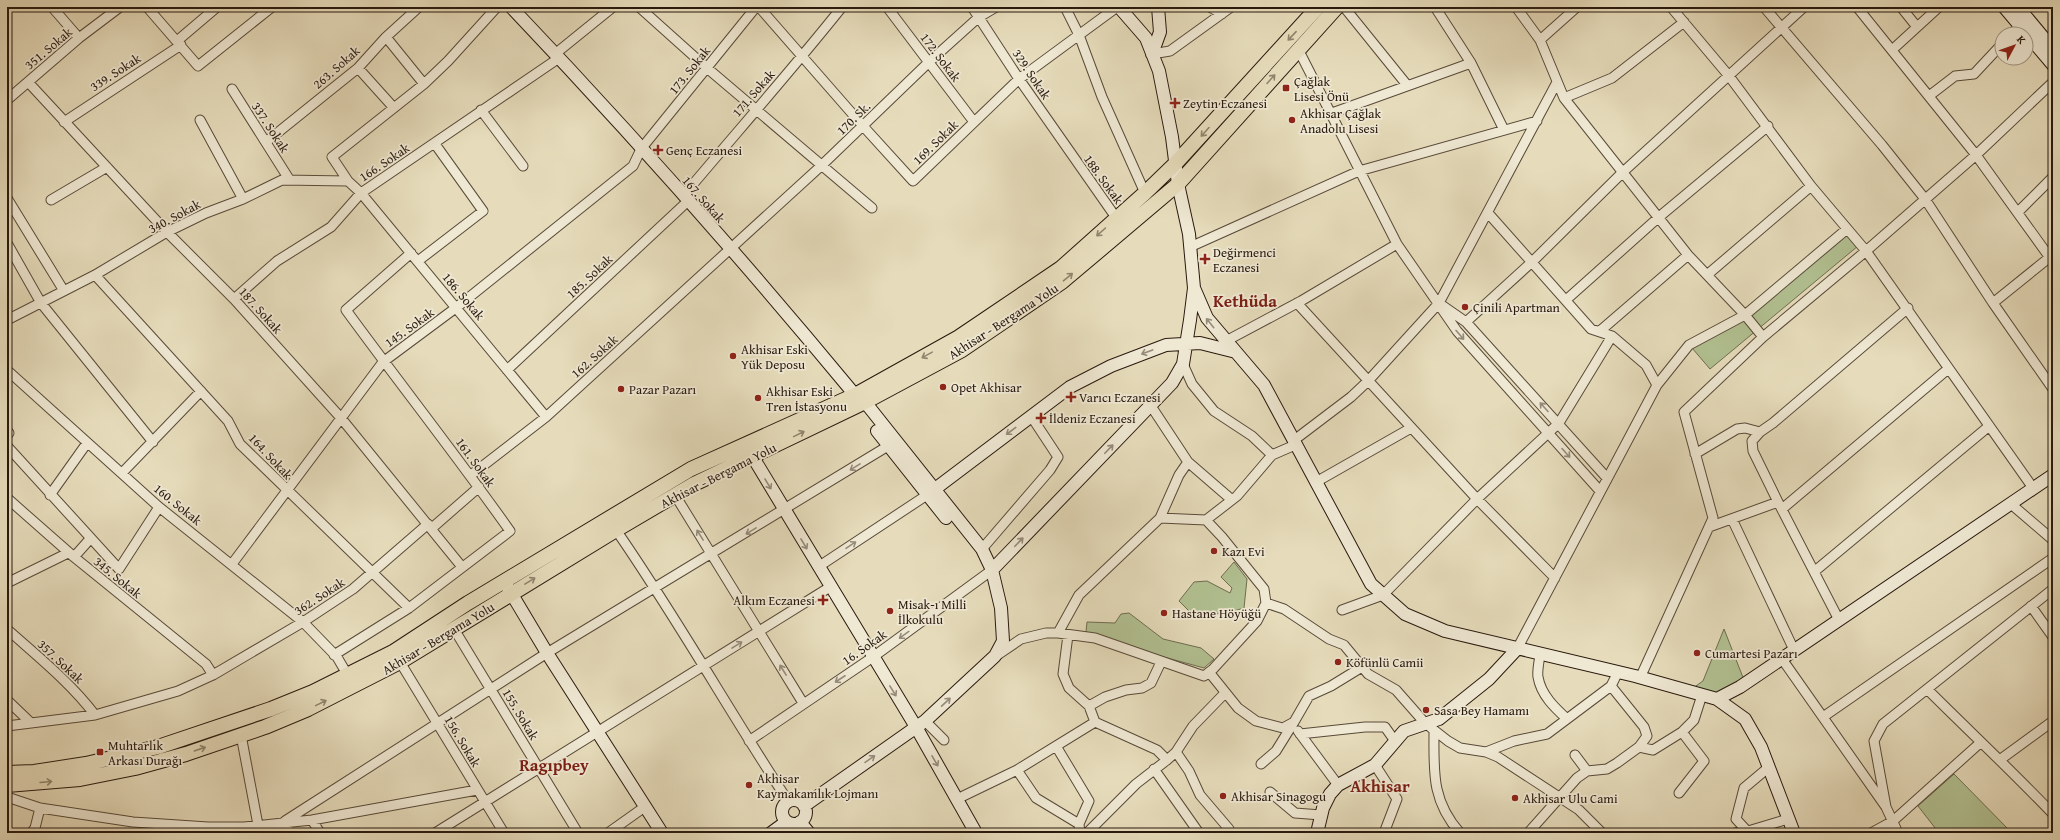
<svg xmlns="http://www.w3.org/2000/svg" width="2060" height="840" font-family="'Gentium Book Plus',serif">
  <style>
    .green { fill: #b2c192; stroke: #6e6d50 }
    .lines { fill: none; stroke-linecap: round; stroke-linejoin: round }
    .street-casing { stroke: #584a39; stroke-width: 11 }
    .secondary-casing { stroke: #29190e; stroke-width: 14 }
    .primary-casing { stroke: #29190e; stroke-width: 16 }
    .street { stroke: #efe8d3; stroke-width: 9 }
    .secondary { stroke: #efe8d3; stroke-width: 12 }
    .primary { stroke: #e6dcbb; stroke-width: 14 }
    .oneway { stroke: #91846d }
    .oneway2 { stroke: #968b7a }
    .poi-dot { fill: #8f2418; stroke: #efe8d3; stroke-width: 1.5 }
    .labels { text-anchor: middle; stroke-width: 3.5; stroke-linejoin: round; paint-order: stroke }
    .street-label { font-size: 13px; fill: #29190e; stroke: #efe8d3 }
    .poi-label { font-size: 13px; fill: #29190e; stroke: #efe8d3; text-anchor: start }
    .district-label { font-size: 17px; font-weight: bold; fill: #7a1f14; stroke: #efe8d3 }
  </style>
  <rect width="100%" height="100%" fill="#e6dcbb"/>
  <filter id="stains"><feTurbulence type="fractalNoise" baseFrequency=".005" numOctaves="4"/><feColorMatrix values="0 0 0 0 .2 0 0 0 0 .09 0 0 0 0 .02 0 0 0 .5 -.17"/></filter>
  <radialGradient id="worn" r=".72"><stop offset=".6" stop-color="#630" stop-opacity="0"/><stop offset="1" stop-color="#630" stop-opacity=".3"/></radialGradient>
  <path class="green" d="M1846,233l12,13 -148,123 -18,-21 52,-29z
    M1234,562l13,17 -3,29 -20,6 -34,-2 -11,-11 15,-19 13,-1 23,12 2,-5 -11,-11z
    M1129,613l34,26 38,9 13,11 -10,9 -66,-18 -52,-18 1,-10 28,1 6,-9z
    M1724,629l20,51 -21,15 -30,-7 10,-7z
    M1954,774l58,59h-73l-21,-27z"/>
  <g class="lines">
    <defs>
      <path id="street" d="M52,7l27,31
        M147,7l51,59 74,-59
        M639,7l68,61 165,140
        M759,7l104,119 50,55 106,-102 98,-72
        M887,7l87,115
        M972,7l47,72 98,140
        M1065,7l14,28 23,62 43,96
        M1210,7l12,7
        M1344,7l63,78
        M1435,7l36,56 33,67
        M1516,7l24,33 24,58 124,157 57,60 18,22
        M1671,7l58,69 82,110 55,65 167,237
        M1764,7l118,138 43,54 68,104 60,86
        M1857,7l119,148 77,107
        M1901,7l16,20
        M2012,34l7,-8
        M386,37l38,47
        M1540,40l37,-33
        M177,41l40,-34
        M1298,49l99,195 60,87 143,160
        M1892,50l47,-43
        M555,54l58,-47
        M1152,54l18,-3 61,-44
        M358,68l36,40
        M28,82l139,150 67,67 107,119 121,149
        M232,89l57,90
        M1929,96l26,-20 19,-2 28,-30
        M1564,98l48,-20 72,-56
        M7,100l72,-62 41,-31
        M481,110l42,56
        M1332,113l139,-50
        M200,120l43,79
        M64,122l117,-77
        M266,142l92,-74 28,-31 33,-30
        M348,181l-16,-24 92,-73 24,-23 49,-54
        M683,196c53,-63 108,-125 159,-189
        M7,198l57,93
        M51,200l56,-33
        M2018,212l35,-35
        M1488,213l103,116 21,7 34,29 11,20
        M7,243l34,60 112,139
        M1190,247l169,-76 178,-50
        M418,261l65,-50 -48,-67
        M95,275l133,146 12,23 169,164
        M1707,275l104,-89
        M234,299l43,-38 54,-34 30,-34 198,-135
        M1566,300l93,-83 109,-91
        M1297,303l180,196 78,79
        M1993,303l57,-46
        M1443,306l23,16 141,156
        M7,320l88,-45 72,-43 39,-19 37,-14 39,-19 66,1 13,12 185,224
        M1466,322l66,-60 91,-90 181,-165
        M1600,331l88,-76
        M1226,341l75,-40 96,-57
        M1183,364l9,20 22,27 38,25 20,19
        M7,370l152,137 144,115 34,35 10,17
        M507,370l181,-169
        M1151,406l37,56 44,38
        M7,431l2,2 -2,2
        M1293,441l58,-44 17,-16 71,-78 118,-221
        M7,446l112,123 40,-62
        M1695,454l42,-25 8,-1 15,4
        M122,473l79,-82
        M471,475l75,-58 275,-251 108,-104 50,-45 17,-10
        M1316,482l95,-54
        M50,495l37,-52
        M675,495l128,208
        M7,498l67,59 132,107 7,11
        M2011,504l42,36
        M1782,509l166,-140
        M1160,518l19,-43 9,-13
        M1732,519l62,131
        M1206,520l31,-24 35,-41 23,-10
        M1709,527l69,-25
        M432,528l47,-41
        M616,530c61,88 113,181 172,271
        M982,549l68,-79 8,-13 -27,-41
        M74,557l16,-18
        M232,564l151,-202 74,-55 176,-141 8,-17 115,-142
        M818,567l109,-72
        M1815,571l173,-144
        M7,583l61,-30
        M1266,603l18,6 45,30 15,6 24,29 28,16 29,33 23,18 12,7 26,4 12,5 81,53 23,23
        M2031,606l22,31
        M1342,610l41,-15 94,-96 82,-76 53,-87
        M1839,620l-61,-118 -25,-51 -1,-10 8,-9 13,-9 135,-115
        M7,629c30,27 63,53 88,86
        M454,629l124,204
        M1068,635l-5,39 6,14 20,18 6,16 62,28 10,10
        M1517,649l140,-264 32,-40 56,-30 102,-86
        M334,655l75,-47 101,-77c-53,-75 -110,-147 -164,-221l65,-57
        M1540,655c-1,7 -3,16 -2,22 3,18 17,31 29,42
        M996,656l25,-17 25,-6h12l37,5 109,38 9,-7 44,-48 9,-18 -2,-14 -42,-52 -16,-17 -46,-2 -81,77 -21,38
        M1782,659l104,148 12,26
        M400,662l104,171
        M1209,672l29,36 18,13 27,7 11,-6 15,-26 22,-10 31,-19
        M1640,678l73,-160 -29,-106 79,-75 103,-86 110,-96 77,-73
        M1611,686l33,41 3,9 -8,11
        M1927,689c42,42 85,82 126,125
        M7,700l24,23
        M1089,706l16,-9 21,-7 16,-2 9,-5 10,-21
        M1823,717l230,-159
        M925,721l19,19
        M7,726l88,-11 83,-24 35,-16 90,-53 50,-33 75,-65
        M1298,731l40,54
        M1434,731c0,40 -3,69 26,102
        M1300,734l65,-7h20l10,14
        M241,735l17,90
        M749,741l124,-84 119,-87
        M1056,746l33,55 -10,23 1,9
        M1176,752l13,19 11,24 29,34 -6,4
        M1486,752l28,-11 33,-7 64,-48 7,-14
        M1575,755l12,16
        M2001,759l52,-38
        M1261,764l15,-13 18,-29
        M1375,765l22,34 -13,34
        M1154,769l45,64
        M1017,770l19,28 43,26
        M1270,792l25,21 26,2
        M1679,793l25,-32 -22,-29
        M7,797l33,11 93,14 75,5h36l68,-7 165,-30
        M957,799l60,-29 78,-48
        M1886,807l-12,-66 9,-17 170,-135
        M312,820l8,13
        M31,833l4,-5 5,-20
        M289,833l-4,-12 262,-168 341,-207
        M435,833l395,-246
        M608,833l38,-27
        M1087,833l49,-49 31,-24 9,-8 17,-26 32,-33
        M1528,833l49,-55 10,-7 20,-2 10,-6 22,-16 14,3 29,-18 12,-12 8,-25
        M1735,833l13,-2 40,-12
        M1749,833l-13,-14 8,-31 25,-21
        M1871,833l22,-12 87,-78"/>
      <path id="secondary" d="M511,7c119,125 234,255 344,388l10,7 117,147 10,21 9,38 2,33 -8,15 -70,65 -121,85
        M2004,7l49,58
        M2018,7l35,42
        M1152,54l8,-22 -2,-25
        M1194,288l13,30 57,67 107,199 34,30 40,17 190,45 82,23 28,20 16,28 33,86
        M877,431l69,87
        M748,449l168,278 60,106
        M927,495l143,-108 41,-21 55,-21 34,-2 36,9
        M992,570l180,-187 11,-19 7,-44 4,-32 -5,-54 -11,-50 -6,-47 -13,-66 -13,-33 -27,-31
        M504,581l43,72 115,180
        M1717,699l23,-12 313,-212
        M782 812a12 12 0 1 1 24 0a12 12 0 1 1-24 0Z
        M800,822l9,11
        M771,833l15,-11
        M1317,833l6,-25 7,-14 8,-9 37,-20 29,-34 35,-12 50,-40 28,-30"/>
      <path id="primary" d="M7,773l27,-1 52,-8 72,-17 113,-38 42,-17 80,-40 75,-49 223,-134 164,-74 104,-58 102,-69 84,-75 30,-29 143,-157
        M7,785l73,-6 55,-11 51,-14 79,-27 43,-18 92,-47 216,-132 78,-46 171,-82 97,-52 100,-68 116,-98 159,-177"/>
    </defs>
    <use href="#street" class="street-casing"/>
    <use href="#secondary" class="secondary-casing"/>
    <use href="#primary" class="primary-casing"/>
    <use href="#street" class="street"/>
    <use href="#secondary" class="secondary"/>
    <use href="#primary" class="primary"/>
  </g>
  <defs><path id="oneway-shaft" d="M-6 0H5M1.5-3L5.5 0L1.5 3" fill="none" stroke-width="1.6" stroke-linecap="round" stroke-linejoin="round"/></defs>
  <g class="oneway">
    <use href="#oneway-shaft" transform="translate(1292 36) rotate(133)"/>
    <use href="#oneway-shaft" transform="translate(1271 79) rotate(-48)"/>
    <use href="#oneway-shaft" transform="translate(1205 132) rotate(132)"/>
    <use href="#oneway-shaft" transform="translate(1101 232) rotate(138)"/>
    <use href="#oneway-shaft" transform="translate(1068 277) rotate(-40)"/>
    <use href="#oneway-shaft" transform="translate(927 355) rotate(151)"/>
    <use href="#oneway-shaft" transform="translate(799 434) rotate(-26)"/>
    <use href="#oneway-shaft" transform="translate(530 581) rotate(-31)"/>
    <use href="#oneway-shaft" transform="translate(321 703) rotate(-26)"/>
    <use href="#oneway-shaft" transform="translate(200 749) rotate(-19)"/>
    <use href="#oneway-shaft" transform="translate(46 782) rotate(-5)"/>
  </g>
  <g class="oneway2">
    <use href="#oneway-shaft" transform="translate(1210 323) rotate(-129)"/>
    <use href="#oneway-shaft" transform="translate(1460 335) rotate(49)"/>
    <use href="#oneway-shaft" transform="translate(1147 352) rotate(160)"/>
    <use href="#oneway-shaft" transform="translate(1544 407) rotate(-132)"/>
    <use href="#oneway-shaft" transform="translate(1011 431) rotate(143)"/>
    <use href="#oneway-shaft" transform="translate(1109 449) rotate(-46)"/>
    <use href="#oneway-shaft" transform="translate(1566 453) rotate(48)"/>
    <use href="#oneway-shaft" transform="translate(855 467) rotate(148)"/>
    <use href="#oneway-shaft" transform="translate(768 484) rotate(59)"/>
    <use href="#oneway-shaft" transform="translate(751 531) rotate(149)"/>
    <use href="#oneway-shaft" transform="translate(700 535) rotate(-122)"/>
    <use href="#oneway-shaft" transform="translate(1019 542) rotate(-46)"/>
    <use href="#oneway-shaft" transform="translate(804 544) rotate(59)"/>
    <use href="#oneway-shaft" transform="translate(851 545) rotate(-34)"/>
    <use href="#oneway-shaft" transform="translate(904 635) rotate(144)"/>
    <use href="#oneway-shaft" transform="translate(737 645) rotate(-32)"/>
    <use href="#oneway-shaft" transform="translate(783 670) rotate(-122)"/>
    <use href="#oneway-shaft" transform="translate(840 679) rotate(147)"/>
    <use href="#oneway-shaft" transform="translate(893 691) rotate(58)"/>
    <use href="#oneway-shaft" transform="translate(946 702) rotate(-43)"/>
    <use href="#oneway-shaft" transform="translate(870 759) rotate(-35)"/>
    <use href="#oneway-shaft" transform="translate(935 761) rotate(60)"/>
  </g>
  <g class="poi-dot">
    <rect x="1282" y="84" width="8" height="8" rx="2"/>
    <path d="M1173 97h4v4h4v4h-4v4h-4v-4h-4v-4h4z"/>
    <circle cx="1292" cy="120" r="4"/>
    <path d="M656 144h4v4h4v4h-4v4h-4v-4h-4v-4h4z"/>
    <path d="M1203 253h4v4h4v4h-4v4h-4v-4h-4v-4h4z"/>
    <circle cx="1465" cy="307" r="4"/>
    <circle cx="733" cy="356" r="4"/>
    <circle cx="943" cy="387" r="4"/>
    <circle cx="621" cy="389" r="4"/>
    <path d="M1069 391h4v4h4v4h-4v4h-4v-4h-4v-4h4z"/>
    <circle cx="758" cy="398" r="4"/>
    <path d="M1039 412h4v4h4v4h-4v4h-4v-4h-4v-4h4z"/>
    <circle cx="1214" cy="551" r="4"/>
    <path d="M821 594h4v4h4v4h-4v4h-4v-4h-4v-4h4z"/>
    <circle cx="890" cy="611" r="4"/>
    <circle cx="1164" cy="613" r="4"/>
    <circle cx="1697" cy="653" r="4"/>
    <circle cx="1338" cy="662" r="4"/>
    <circle cx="1426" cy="710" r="4"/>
    <rect x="96" y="748" width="8" height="8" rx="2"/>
    <circle cx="749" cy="785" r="4"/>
    <circle cx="1223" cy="796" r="4"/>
    <circle cx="1515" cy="798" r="4"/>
  </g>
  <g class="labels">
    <g class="street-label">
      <text transform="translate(48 48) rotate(-40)" y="5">351. Sokak</text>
      <text transform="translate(941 57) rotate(53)" y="5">172. Sokak</text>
      <text transform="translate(336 67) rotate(-41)" y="5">263. Sokak</text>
      <text transform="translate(689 70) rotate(-51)" y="5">173. Sokak</text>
      <text transform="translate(115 72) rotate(-33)" y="5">339. Sokak</text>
      <text transform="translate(1032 74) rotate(56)" y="5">329. Sokak</text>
      <text transform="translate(753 93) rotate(-49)" y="5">171. Sokak</text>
      <text transform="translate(853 118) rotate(-44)" y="5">170. Sk.</text>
      <text transform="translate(271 127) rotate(57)" y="5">337. Sokak</text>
      <text transform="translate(935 142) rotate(-44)" y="5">169. Sokak</text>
      <text transform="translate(384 162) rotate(-34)" y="5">166. Sokak</text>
      <text transform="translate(1104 179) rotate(54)" y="5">188. Sokak</text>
      <text transform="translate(704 199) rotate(49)" y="5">167. Sokak</text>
      <text transform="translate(174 216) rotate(-28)" y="5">340. Sokak</text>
      <text transform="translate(589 276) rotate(-43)" y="5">185. Sokak</text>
      <text transform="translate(464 296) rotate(50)" y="5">186. Sokak</text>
      <text transform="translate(261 310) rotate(48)" y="5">187. Sokak</text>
      <text transform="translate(1003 321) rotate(-33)" y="5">Akhisar - Bergama Yolu</text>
      <text transform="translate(409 327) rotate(-36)" y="5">145. Sokak</text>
      <text transform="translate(594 356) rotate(-42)" y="5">162. Sokak</text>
      <text transform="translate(271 456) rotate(47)" y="5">164. Sokak</text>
      <text transform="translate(476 462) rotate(54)" y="5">161. Sokak</text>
      <text transform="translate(718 475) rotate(-27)" y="5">Akhisar - Bergama Yolu</text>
      <text transform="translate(178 504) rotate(39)" y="5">160. Sokak</text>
      <text transform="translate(118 577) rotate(39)" y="5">345. Sokak</text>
      <text transform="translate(319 596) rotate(-33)" y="5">362. Sokak</text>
      <text transform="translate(438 638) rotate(-31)" y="5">Akhisar - Bergama Yolu</text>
      <text transform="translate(864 647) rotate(-35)" y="5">16. Sokak</text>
      <text transform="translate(61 661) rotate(43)" y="5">357. Sokak</text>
      <text transform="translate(521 714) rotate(59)" y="5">155. Sokak</text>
      <text transform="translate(463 741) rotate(59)" y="5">156. Sokak</text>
    </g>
    <g class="poi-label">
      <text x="1294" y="86">Çağlak<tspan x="1294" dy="15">Lisesi Önü</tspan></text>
      <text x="1183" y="108">Zeytin Eczanesi</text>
      <text x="1300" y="118">Akhisar Çağlak<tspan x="1300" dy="15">Anadolu Lisesi</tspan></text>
      <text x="666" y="155">Genç Eczanesi</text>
      <text x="1213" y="257">Değirmenci<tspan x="1213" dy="15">Eczanesi</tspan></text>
      <text x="1473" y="312">Çinili Apartman</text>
      <text x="741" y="354">Akhisar Eski<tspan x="741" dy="15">Yük Deposu</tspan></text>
      <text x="951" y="392">Opet Akhisar</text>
      <text x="629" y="394">Pazar Pazarı</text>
      <text x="766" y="396">Akhisar Eski<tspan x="766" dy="15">Tren İstasyonu</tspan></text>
      <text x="1079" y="402">Varıcı Eczanesi</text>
      <text x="1049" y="423">İldeniz Eczanesi</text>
      <text x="1222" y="556">Kazı Evi</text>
      <text x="815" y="605" text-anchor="end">Alkım Eczanesi</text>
      <text x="898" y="609">Misak-ı Milli<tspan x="898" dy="15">İlkokulu</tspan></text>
      <text x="1172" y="618">Hastane Höyüğü</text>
      <text x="1705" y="658">Cumartesi Pazarı</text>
      <text x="1346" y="667">Köfünlü Camii</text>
      <text x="1434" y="715">Sasa Bey Hamamı</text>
      <text x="108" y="750">Muhtarlık<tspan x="108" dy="15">Arkası Durağı</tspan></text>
      <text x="757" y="783">Akhisar<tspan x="757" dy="15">Kaymakamlık Lojmanı</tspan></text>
      <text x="1231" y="801">Akhisar Sinagogu</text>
      <text x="1523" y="803">Akhisar Ulu Cami</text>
    </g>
    <g class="district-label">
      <text x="1245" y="307">Kethüda</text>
      <text x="554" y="771">Ragıpbey</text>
      <text x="1380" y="792">Akhisar</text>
    </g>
  </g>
  <rect width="2060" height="840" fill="none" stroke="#e6dcbb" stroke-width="24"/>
  <rect x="8" y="8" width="2044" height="824" fill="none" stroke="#29190e" stroke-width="2"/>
  <rect x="12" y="12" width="2036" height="816" fill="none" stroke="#29190e"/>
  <g transform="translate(2014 46) rotate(49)"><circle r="19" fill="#efe8d3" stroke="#a09584"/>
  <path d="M0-3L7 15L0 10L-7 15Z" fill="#8f2418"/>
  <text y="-6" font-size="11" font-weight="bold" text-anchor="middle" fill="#29190e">K</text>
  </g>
  <rect width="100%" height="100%" filter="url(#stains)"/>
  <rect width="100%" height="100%" fill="url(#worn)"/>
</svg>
